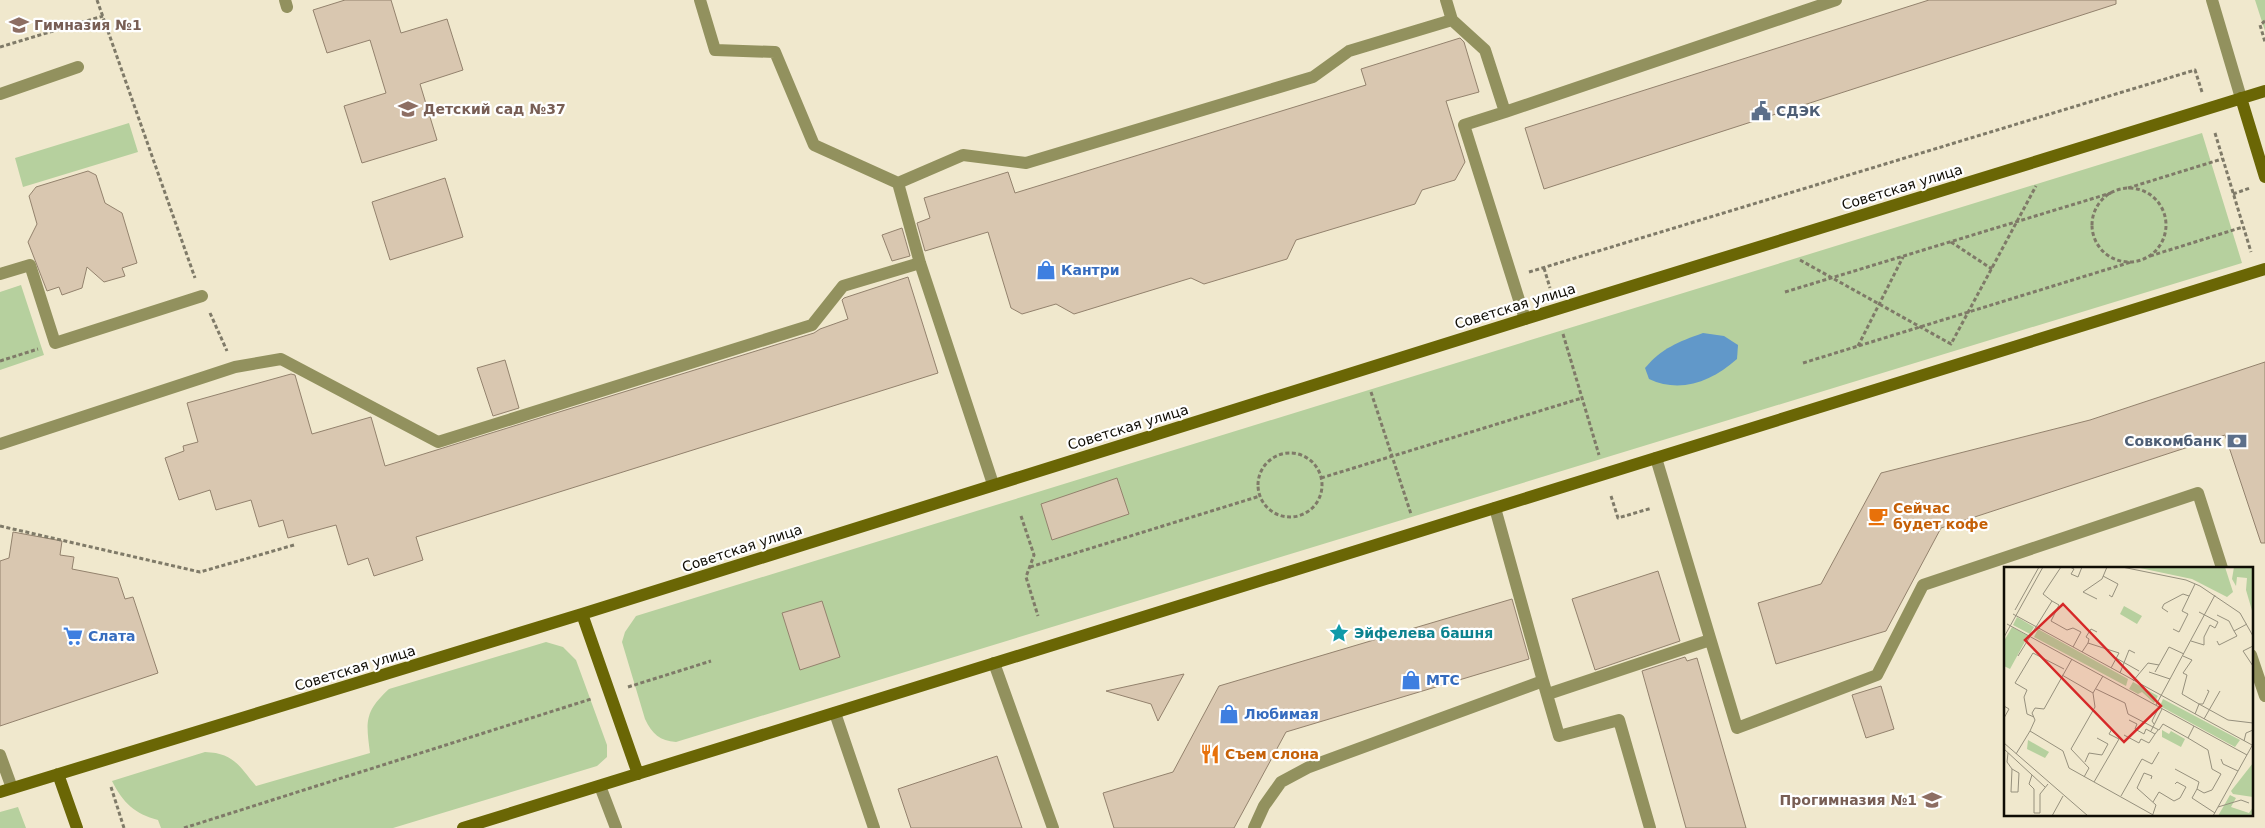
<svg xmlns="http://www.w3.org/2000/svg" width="2265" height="828" font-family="'DejaVu Sans',sans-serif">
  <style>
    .green { fill: #b6d09e }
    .water { fill: #6198c9 }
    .building { fill: #d9c7b0; stroke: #93826d }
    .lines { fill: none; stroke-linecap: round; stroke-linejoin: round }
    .path { stroke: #7f7a68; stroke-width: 3; stroke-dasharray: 4 2.5; stroke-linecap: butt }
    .lane { stroke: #92915e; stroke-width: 12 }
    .secondary { stroke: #6a6605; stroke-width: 12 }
    .labels { text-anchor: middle; stroke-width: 4.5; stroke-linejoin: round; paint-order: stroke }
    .education-label { font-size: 14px; font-weight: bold; fill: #785e54; stroke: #fff; text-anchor: start }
    .service-label { font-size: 14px; font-weight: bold; fill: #4e5e75; stroke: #fff; text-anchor: start }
    .street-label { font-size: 14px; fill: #0f0c04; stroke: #fff }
    .shop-label { font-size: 14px; font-weight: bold; fill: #366cbe; stroke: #fff; text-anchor: start }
    .food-label { font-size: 14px; font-weight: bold; fill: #c56008; stroke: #fff; text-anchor: start }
    .culture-label { font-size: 14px; font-weight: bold; fill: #0d838f; stroke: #fff; text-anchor: start }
    .inset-road { fill: none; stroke: #96907d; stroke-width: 1 }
    .view { fill: #d62828; fill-opacity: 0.15; stroke: #d62828; stroke-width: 2.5 }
    .inset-edge { fill: none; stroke: #0f0c04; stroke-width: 2.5 }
  </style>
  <rect width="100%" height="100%" fill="#f0e8cd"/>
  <path class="green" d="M2255,0h10v31z
    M129,123l9,29 -115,35 -8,-29z
    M2202,133l40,130 -1566,479c-16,-1 -24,-8 -31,-23l-23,-77 3,-10 11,-16z
    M21,285l23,70 -44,15v-78z
    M546,642l17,5 13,13 31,85v12l-10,9 -204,62h-232l-3,-8c-23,-6 -35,-17 -46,-39l93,-29c29,1 34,14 51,34l114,-33c-4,-31 -6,-41 19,-64z
    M18,807l8,21h-26v-16z"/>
  <path class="water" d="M1703,333l21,3 14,9 -1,14c-25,22 -56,35 -88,20l-4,-11c17,-20 33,-26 58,-35z"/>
  <path class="building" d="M345,0h46l10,33 46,-14 16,51 -43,14 17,56 -75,23 -18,-57 42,-13 -16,-53 -43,13 -14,-43z
    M1929,0h187v4l-572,185 -19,-61z
    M1460,38l4,4 15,50 -33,9 19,61 -10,18 -33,10 -7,14 -119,36 -9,19 -83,25 -13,-6 -117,36 -18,-10 -34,10 -11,-6 -23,-76 -63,19 -8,-28 13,-5 -6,-20 84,-26 7,21 351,-108 -5,-16z
    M88,171l8,4 9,28 17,10 15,50 -15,5 3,8 -21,6 -17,-15 -5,21 -20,7 -3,-8 -12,4 -19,-49 9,-18 -8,-28 7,-9z
    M445,178l18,59 -73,23 -18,-58z
    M902,228l8,28 -18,5 -10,-26z
    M908,277l30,96 -522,164 7,23 -49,16 -6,-18 -20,7 -12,-40 -48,13 -5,-18 -24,7 -8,-27 -35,10 -6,-20 -31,10 -14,-42 19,-7 -1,-5 15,-4 -11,-39 104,-29 4,1 17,59 59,-17 14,49 429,-133 6,-4 28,-10 -6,-19 2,-2z
    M505,360l14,48 -26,8 -16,-48z
    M2265,362v181h-4l-36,-108 -284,93 -55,103 -110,33 -18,-61 63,-19 60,-111 209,-53z
    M1117,478l12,36 -77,26 -11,-36z
    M13,532l49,9 -2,14 14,2 -2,12 46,9 7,21 8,-2 25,76 -158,53v-165l9,-3z
    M1658,571l22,70 -85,29 -23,-71z
    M1512,599l17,60 -243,73 -52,96h-120l-11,-35 70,-21 46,-86z
    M822,601l18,56 -40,13 -18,-57z
    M1685,657l2,4 10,-3 49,170h-60l-44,-157z
    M1184,674l-26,47 -7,-17 -45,-13z
    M1881,686l13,43 -28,9 -14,-43z
    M997,756l25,72h-111l-13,-39z"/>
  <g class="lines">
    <path class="path" d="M97,0l98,278
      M2265,21l-5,4 5,17
      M0,47l103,-31
      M2215,133l36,119
      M2128,188l94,-29
      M2092 225a37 37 0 1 1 74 0a37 37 0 1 1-74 0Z
      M2233,194l17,-6
      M1951,242l41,27
      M2150,256l93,-29
      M1800,260l151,84 85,-158
      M1544,268l6,20
      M1529,272l666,-202 7,22
      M1785,292l326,-99
      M210,313l17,38
      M1563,334l36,121
      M1858,346l45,-89
      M0,361l38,-12
      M1803,363l328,-101
      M1371,392l40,122
      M1258 485a32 32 0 1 1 64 0a32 32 0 1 1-64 0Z
      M1321,478l261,-80
      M1611,496l7,22 34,-10
      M1021,516l13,39 -8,22 12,39
      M0,526l200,46 94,-27
      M1030,567l230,-71
      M628,687l83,-26
      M111,787l13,41
      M184,828l407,-129"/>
    <path class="lane" d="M285,0l2,7
      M700,0l15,50 60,2 39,93 84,38
      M1446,0l6,20 33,30 20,62 -41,13 61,194
      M2212,0l29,98
      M0,94l78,-27
      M1505,112l331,-112
      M0,274l30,-9 25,78 147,-47
      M0,444l235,-77 46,-8 157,83 374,-117 31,-39 77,-23
      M1656,458l81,270 140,-53 46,-90 275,-92 24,75
      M993,484l-73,-221 -22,-80 65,-28 63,8 287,-86 36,-26 103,-31
      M2251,655l14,41
      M994,663l59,165
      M1543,681l16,55 60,-16 31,108
      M1548,694l162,-54
      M835,713l39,115
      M0,755l12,33
      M600,786l16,42
      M1254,828l10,-22 17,-24 28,-15 234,-86 -48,-173"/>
    <path class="secondary" d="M2241,98l24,79
      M582,614l56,160
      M58,774l19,54
      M0,792l582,-178 943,-295 740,-228
      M463,828l1802,-559"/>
  </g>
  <defs>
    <symbol id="school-bare" viewBox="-9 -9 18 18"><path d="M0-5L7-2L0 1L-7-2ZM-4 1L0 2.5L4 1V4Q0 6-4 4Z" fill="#8d6e63" stroke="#fff" stroke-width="2.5" paint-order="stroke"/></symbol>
    <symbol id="civic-bare" viewBox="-9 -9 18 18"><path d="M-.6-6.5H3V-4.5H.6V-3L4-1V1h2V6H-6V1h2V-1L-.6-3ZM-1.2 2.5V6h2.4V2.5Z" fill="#5c6f8a" stroke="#fff" stroke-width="2.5" paint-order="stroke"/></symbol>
    <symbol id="shop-bare" viewBox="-9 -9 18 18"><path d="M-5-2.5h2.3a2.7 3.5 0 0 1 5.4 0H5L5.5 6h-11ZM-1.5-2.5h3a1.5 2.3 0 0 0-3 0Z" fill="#3f7fe0" stroke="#fff" stroke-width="2.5" paint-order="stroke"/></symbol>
    <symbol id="bank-bare" viewBox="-9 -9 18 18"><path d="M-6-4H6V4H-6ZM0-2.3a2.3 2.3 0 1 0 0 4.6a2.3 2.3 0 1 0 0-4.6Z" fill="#5c6f8a" stroke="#fff" stroke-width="2.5" paint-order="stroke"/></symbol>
    <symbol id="cafe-bare" viewBox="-9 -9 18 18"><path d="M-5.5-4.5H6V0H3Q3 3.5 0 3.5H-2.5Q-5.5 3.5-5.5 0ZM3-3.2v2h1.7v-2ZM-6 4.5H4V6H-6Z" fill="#e8710a" stroke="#fff" stroke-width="2.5" paint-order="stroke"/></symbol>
    <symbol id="sight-bare" viewBox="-9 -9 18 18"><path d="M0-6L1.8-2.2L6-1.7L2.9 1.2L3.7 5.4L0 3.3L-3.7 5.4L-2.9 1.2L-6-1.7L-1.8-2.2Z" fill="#0f9aa8" stroke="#fff" stroke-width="2.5" paint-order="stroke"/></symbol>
    <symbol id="supermarket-bare" viewBox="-9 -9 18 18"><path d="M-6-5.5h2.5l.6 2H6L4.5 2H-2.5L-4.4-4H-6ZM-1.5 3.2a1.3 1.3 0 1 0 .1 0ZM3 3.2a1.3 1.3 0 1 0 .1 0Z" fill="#3f7fe0" stroke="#fff" stroke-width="2.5" paint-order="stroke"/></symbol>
    <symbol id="restaurant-bare" viewBox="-9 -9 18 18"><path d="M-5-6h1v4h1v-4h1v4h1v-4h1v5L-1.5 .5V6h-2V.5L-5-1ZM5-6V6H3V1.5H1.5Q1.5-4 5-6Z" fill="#e8710a" stroke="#fff" stroke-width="2.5" paint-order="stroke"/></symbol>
  </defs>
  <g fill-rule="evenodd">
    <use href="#school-bare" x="5" y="11" width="28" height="28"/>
    <use href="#school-bare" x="394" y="95" width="28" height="28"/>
    <use href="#civic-bare" x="1747" y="97" width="28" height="28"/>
    <use href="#shop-bare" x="1032" y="256" width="28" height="28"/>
    <use href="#bank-bare" x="2223" y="427" width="28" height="28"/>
    <use href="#cafe-bare" x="1864" y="502" width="28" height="28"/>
    <use href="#sight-bare" x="1325" y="619" width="28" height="28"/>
    <use href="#supermarket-bare" x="59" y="622" width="28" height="28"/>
    <use href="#shop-bare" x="1397" y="666" width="28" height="28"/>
    <use href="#shop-bare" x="1215" y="700" width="28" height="28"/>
    <use href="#restaurant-bare" x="1196" y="740" width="28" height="28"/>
    <use href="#school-bare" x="1918" y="786" width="28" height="28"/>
  </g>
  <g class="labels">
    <g class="education-label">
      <text x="34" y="30">Гимназия №1</text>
      <text x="423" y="114">Детский сад №37</text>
      <text x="1917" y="805" text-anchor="end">Прогимназия №1</text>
    </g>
    <g class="service-label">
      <text x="1776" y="116">СДЭК</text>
      <text x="2222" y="446" text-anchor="end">Совкомбанк</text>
    </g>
    <g class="street-label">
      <text transform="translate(1902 187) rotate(-17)" y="5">Советская улица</text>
      <text transform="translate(1515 306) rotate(-17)" y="5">Советская улица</text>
      <text transform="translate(1128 427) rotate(-17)" y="5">Советская улица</text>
      <text transform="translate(742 548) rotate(-18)" y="5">Советская улица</text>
      <text transform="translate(355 668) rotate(-17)" y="5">Советская улица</text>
    </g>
    <g class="shop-label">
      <text x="1061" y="275">Кантри</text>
      <text x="88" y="641">Слата</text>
      <text x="1426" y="685">МТС</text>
      <text x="1244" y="719">Любимая</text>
    </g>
    <g class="food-label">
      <text x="1893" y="513">Сейчас<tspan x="1893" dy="16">будет кофе</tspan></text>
      <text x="1225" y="759">Съем слона</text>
    </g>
    <g class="culture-label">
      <text x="1354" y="638">Эйфелева башня</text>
    </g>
  </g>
  <g transform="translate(2004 567)">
    <rect width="249" height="249" fill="#f0e8cd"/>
    <path d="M131,0h90l8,25 -6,5 -35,-18zM230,0h19v47l-7,-24 1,-12 -10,-1 -1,9 -4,-7zM120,39l18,10 -5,8 -17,-10zM13,50l17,10 -4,7 -17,-9zM8,60l16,9 -18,33 -6,-3v-25zM34,62l90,50 -2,7 -92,-49zM129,115l25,14 -4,7 -12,-11 -4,2 -9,-5zM159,132l77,41 -5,7 -75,-41zM158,163l7,4 2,-3 14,8 -4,8 -19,-10zM24,173l21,12 -4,6 -18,-9zM249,196v34l-20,-3 -2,-3zM226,228l6,3 -5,9 18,6 4,-6v9h-35z" fill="#b6d09e"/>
    <path class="inset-road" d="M66,0l4,2 -3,5 7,3 4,-10M118,0l64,13 14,6 40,27 13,23M99,9l15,8 -6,13 -3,-2M93,32l-14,-7 19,-13 5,-12M48,34l-9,-7 18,-27M11,43l24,-43M164,45l-6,-4 2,-4 19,-10 6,2M9,47l239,131M213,48l12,6 5,10M3,57l240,131M169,62l6,3 9,-18 -6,-3 13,-27M0,70l39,-70M187,74l13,4v-8l6,-12 5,3 3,-6 -19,-10M213,74l2,4 18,-9 -3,-5 13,-7M84,76l1,-4 -3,-2 5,-8 6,3M249,79l-10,5 10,15M78,85l6,-9 31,10 -8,15M14,89l34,-55 7,4 -8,16 16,9 6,-2 8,4 -8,15M179,89l9,4 -9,13 4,2 -5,19 17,10 -4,10M112,91l23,13M155,98l10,-18 15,7M145,105l21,7M116,106l9,-23 6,3M58,108l31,18 10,-17M129,114l15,-18 11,2 -4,7M92,122l29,14 3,11 25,13 9,-18M203,123l2,1 -6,13h-4l29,16 25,3M152,138l59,-110M0,139l5,3 -5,9M30,150l-7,-3 -3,-17 3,-7 -12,-7 18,-30 31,16M200,152l16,-28M125,153l8,4 -2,5 9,5 2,-5 9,5 3,-4M150,157l-2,-3 7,-14M26,164l5,-11 -3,-7 3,-5 9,1 28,-50M147,164l2,-4 6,3 4,-6 25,14 6,-12M120,168l15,8 2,-4 8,4 6,-9M184,171l20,12 4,19 9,5 -9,16 -8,3 -7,-4 -5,9 23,15M240,174l2,-8 7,-3M0,176l84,73M0,182l41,38M4,186l-1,9 5,7 -1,23h7l1,-19 -7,-4M12,187l14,-23 33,20 6,17 86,48M217,192l2,5 15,7M81,195l4,-9 13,2 6,-11 -11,-6M171,202l24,13 -2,7M28,208l-3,9 5,5v24h6v-19l8,-10M80,210l5,-9 -18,-19 24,-42 -2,-14M147,212l1,-3 -8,-3 -7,15 19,17 -3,9M90,215l25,-43 -10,-5 3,-5M117,229l21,-37 10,5 7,-12M149,235l6,-10 15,9 6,-3 6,-11 -9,-5 -2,2M214,240l23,-7 8,3M48,249l11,-20M209,249l40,-72"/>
    <path class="view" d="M59,37l98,102 -37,36 -99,-102z"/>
    <rect width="249" height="249" class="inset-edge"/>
  </g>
</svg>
